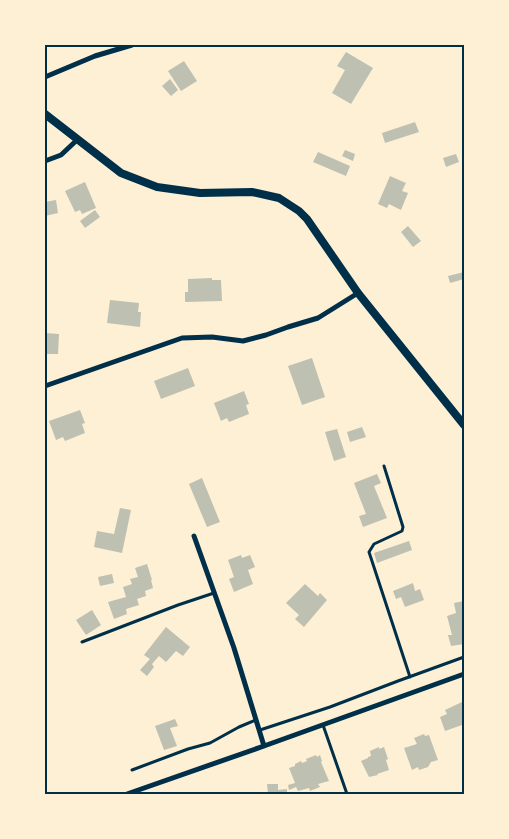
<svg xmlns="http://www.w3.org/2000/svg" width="509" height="839" font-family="'DejaVu Sans',sans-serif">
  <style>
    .building { fill: #bec0b2 }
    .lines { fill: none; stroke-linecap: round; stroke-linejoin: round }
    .service { stroke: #003049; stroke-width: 3 }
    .minor { stroke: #003049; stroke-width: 5 }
    .tertiary { stroke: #003049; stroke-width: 8 }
    .neatline { fill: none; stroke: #003049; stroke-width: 2 }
  </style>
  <rect width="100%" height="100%" fill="#fdf0d5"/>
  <path class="building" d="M346,52l27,16 -22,36 -19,-11 13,-23 -8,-4z
    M184,61l13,20 -16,10 -13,-20z
    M170,79l8,11 -7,6 -9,-10z
    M415,122l4,10 -34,11 -3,-10z
    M345,150l10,4 -2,7 -11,-5z
    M318,152l32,14 -4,10 -33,-14z
    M456,154l3,8 -13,5 -3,-9z
    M390,176l16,7 -4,8 6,2 -7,17 -12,-6 -2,4 -9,-4z
    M85,182l11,26 -14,6 -2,-4 -5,2 -10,-21z
    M56,200l2,13 -13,3v-14z
    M95,210l5,7 -15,11 -5,-7z
    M408,226l13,15 -8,6 -12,-15z
    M464,272v7l-14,4 -2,-7z
    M212,278v2h9l1,21 -37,1v-10h3v-13z
    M110,300l29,3 -1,9h3l-1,15 -33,-4z
    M45,333l14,1 -1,20h-13z
    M312,358l13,39 -23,8 -14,-39z
    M188,368l7,18 -34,13 -7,-18z
    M244,391l5,13 -3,1 3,9 -20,8 -2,-4 -6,3 -7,-18z
    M80,410l5,13 -3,1 3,9 -20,8 -2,-4 -7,3 -7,-19z
    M362,427l4,10 -16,5 -3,-10z
    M337,429l9,28 -12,4 -9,-29z
    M377,474l4,9 -7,3 13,32 -24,9 -4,-11 7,-2 -12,-31z
    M202,478l18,44 -13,5 -18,-43z
    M120,508l11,2 -9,43 -28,-6 3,-16 17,3z
    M409,541l3,9 -35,13 -3,-10z
    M241,555l1,3 8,-3 5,12 -7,3 5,14 -19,8 -5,-13 5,-2 -6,-17z
    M147,564l5,16h-1l2,8 -8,3 1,5 -9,3 2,6 -13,4 1,5 -13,5 -6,-17 18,-5 -3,-10 9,-3 -2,-5 8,-2 -3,-9z
    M112,574l2,9 -14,3 -2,-9z
    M413,583l2,8 5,-2 4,11 -19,7 -4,-10 -5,2 -3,-8z
    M305,584l13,12 2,-3 7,7 -23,27 -9,-8 4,-4 -13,-12z
    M464,601v43l-13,2 -3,-11h4l-5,-19 9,-3 -2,-10z
    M92,610l9,15 -15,10 -10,-15z
    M166,627l24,20 -7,9 -7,-5 -10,11 -7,-6 -7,8 2,3 -7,9 -7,-6 10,-11 -6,-4z
    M462,702v2l2,-1v27l-2,-5 -17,6 -5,-14 7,-3 -2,-4z
    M175,719l3,7 -8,2 7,18 -13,4 -9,-24z
    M424,734l1,2 4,-1 9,25 -7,2 -3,5 -9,3 -1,-3 -6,3 -8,-22 13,-4 -3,-6z
    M379,747v2l5,-2 4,12 -2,1 3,10 -12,4 1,1 -9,2 -8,-16 7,-3v-1l3,-1 -1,-5z
    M316,755l1,2 3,-2 2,6 -1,1 8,19 -11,3 2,3 -10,4 -1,-3 -11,3 -2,-4 -7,3 -1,-5 7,-2 -6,-15 6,-2v-2l6,-3 1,2 5,-2 -1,-2z
    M267,784h11v6l9,-1v5h-19z"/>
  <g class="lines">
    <path class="service" d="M384,466l19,61 -1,4 -28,13 -5,8 41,125
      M82,642l96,-37 36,-12
      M323,725l24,69
      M260,730l70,-23 68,-26 66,-24
      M132,770l56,-21 22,-6 29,-16 17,-7"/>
    <path class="minor" d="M45,77l50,-21 37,-11
      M45,161l16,-6 17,-16
      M45,386l137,-48 30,-1 31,4 23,-6 22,-8 30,-9 40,-25
      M194,536l40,112 30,98
      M127,794l137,-48 200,-72"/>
    <path class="tertiary" d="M45,114l76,59 36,14 43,6 52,-1 27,6 20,13 8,8 51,74 106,132"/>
  </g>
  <rect width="509" height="839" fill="none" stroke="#fdf0d5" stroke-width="92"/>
  <rect x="46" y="46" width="417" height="747" class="neatline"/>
</svg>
